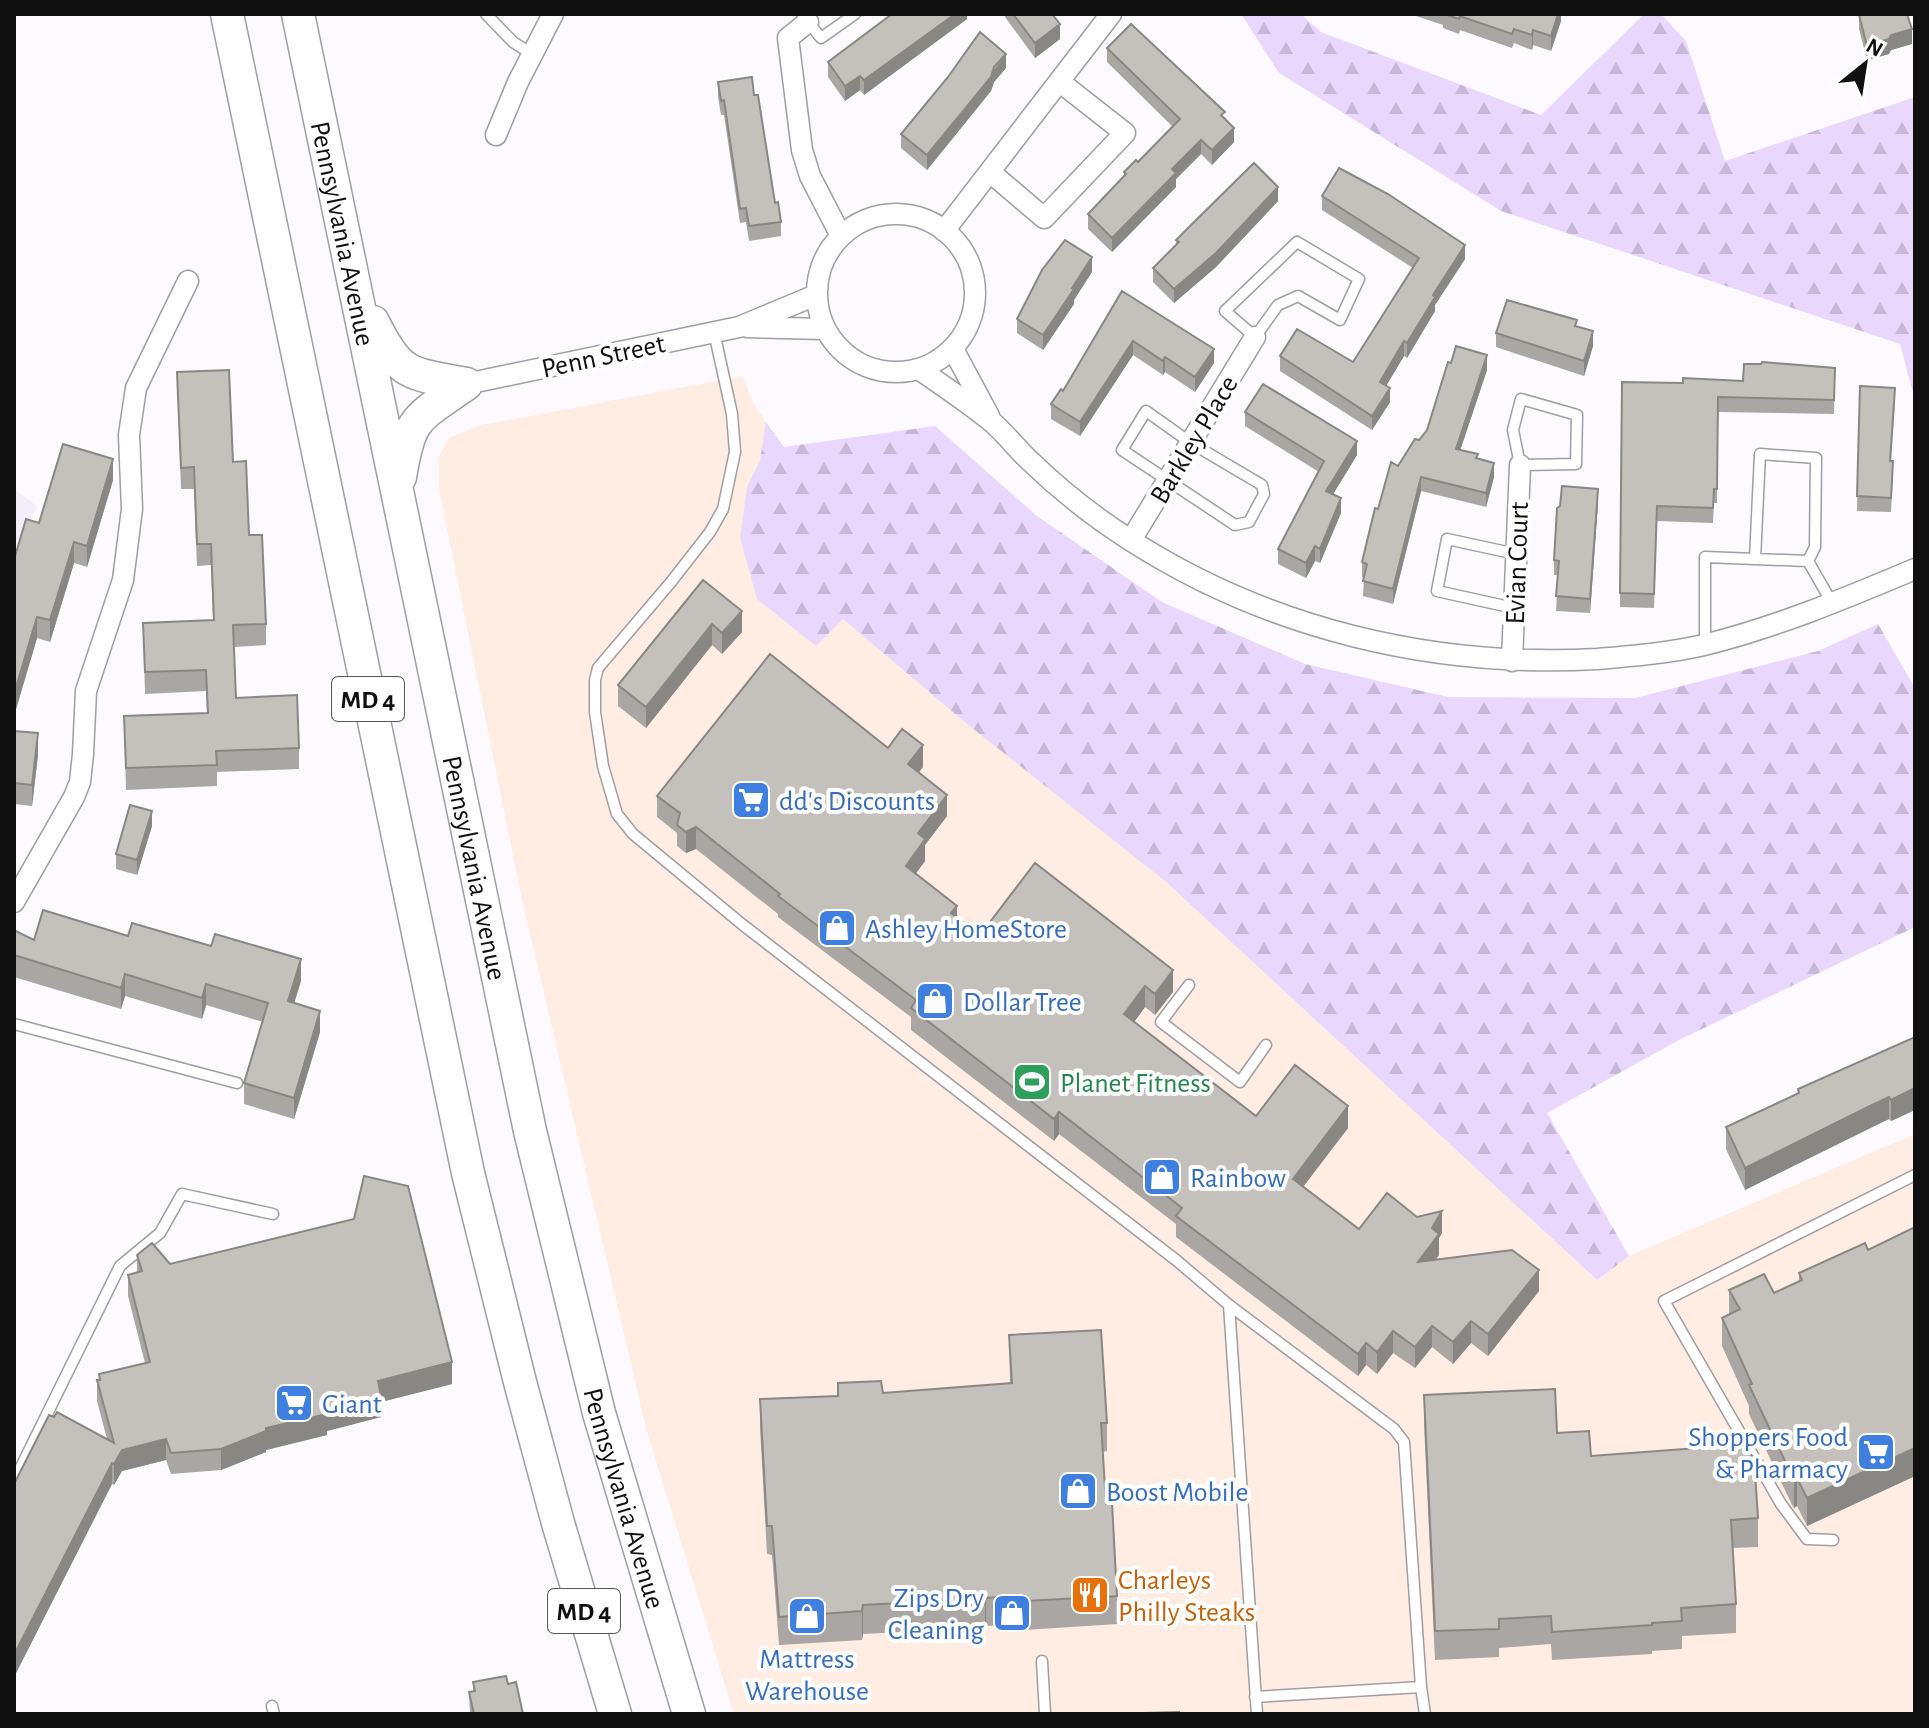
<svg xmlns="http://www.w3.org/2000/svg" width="1929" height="1728" font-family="'Alegreya Sans',sans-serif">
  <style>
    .commercial { fill: #ffede3 }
    .built { fill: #f3eef9 }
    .forest { fill: url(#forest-firs) }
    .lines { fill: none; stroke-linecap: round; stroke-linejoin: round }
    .service-casing { stroke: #a09ea2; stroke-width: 13 }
    .minor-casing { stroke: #a09ea2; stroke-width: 23 }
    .trunk-casing { stroke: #a09ea2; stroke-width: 35 }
    .service { stroke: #fff; stroke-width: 10 }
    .minor { stroke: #fff; stroke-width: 20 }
    .trunk { stroke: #fff; stroke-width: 32 }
    .wall { fill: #a9a6a3 }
    .shaded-wall { fill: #898784 }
    .building { fill: #c4c1bd; stroke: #898784; stroke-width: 2 }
    .labels { text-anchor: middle; stroke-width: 8; stroke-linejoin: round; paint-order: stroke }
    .shield { fill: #fff; stroke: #585858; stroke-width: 2 }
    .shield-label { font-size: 26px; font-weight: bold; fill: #111011 }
    .street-label { font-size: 28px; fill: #111011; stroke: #fff }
    .shop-label { font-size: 28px; fill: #366cbe; stroke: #fff; text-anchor: start }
    .leisure-label { font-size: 28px; fill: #27864d; stroke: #fff; text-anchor: start }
    .food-label { font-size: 28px; fill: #c56008; stroke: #fff; text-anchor: start }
  </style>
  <defs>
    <pattern id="forest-firs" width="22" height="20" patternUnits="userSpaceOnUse" patternTransform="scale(2)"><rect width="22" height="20" fill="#e9d7fd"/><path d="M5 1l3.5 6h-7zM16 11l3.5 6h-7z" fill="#c7b8d8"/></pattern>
  </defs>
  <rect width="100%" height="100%" fill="#fcfaff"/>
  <path class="commercial" d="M743,376l10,27 13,19 -6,38 -13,27 68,159 28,-27 322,262 432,399 32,-24 286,-122v580h-1181l-87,-282 -125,-532 -83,-411v-32l10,-19 28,-12z"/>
  <path class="built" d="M14,489l23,17 -23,47z"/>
  <path class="forest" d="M1241,14h60l20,18 220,83 103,-101h17l25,27 39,120 190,-64v303l-15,-56 -399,-133 -222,-138z
    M766,422l18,25 151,-21 102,90 125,86 143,62 143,33 187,1 183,-47 60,-27 37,64v239l-236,113 -132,73 82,143 -32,24 -432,-399 -199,-158 -123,-104 -27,27 -59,-47 -17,-61 7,-51 13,-27z"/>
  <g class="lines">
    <defs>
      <path id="service" d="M486,14l27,28 19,12
        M802,14l19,24 34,-24
        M1297,242l62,37 -19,41 -42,-24 -20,9 -23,32 -30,-26z
        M714,332l18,82 3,38 -12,57 -13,23 -39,50 -73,86 -3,12v32l8,54 14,48 16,20 110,91 433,335 53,45 165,124 10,13 17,245 4,27
        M1521,399l56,16 -1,49 -56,1 -7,-35z
        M1146,411l45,32 71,42 2,9 -15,28 -14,3 -113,-75z
        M1755,559l5,-105 56,4 -1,89 -7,14
        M1514,608l-77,-17 10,-52 69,15
        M1705,644v-87l103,4 24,42
        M1189,985l-28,37 79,60 26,-37
        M14,1024l223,59
        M1229,1305l28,409
        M14,1481l106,-215 40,-33 22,-39 91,20
        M1833,1540l-26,-1 -26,-35 -117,-203 251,-126
        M1042,1661l3,53
        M1255,1697l166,-10
        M272,1706l2,8"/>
      <path id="minor" d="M808,22l-20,16 14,112 8,26 31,60
        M496,135l22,-53 35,-68
        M990,172l54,46 81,-85 -65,-51
        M817 293a79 79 0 1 1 158 0a79 79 0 1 1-158 0Z
        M944,231l167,-217
        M747,327l78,2
        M953,349l36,67
        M919,369c24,17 50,34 73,53 14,12 25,27 38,39 30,29 64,56 100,79 139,89 302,128 467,119 36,-3 72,-6 107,-14 73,-18 142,-47 211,-76
        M466,384l273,-57 77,-32
        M1131,540l124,-203
        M1512,661l8,-196
        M14,902l60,-105 6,-15 3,-28 3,-63 37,-111 9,-71 -3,-74 7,-47 52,-107"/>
      <g id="trunk">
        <path d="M227,14l241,1159 52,209 38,141 57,191"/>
        <path id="s1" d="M298,14l232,1117 69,282 90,301"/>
        <path d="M373,322c27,55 36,51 93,62"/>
        <path d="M400,477c10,-62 17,-58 66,-93"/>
      </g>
    </defs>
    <use href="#service" class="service-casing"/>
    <use href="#minor" class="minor-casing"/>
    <use href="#trunk" class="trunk-casing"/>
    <use href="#service" class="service"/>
    <use href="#minor" class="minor"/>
    <use href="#trunk" class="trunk"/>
  </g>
  <path class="wall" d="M967,14v5l-103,76 -4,-5 -15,11 -17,-24v-15z
    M1005,14h47l8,25 -25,19 -30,-41z
    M1410,14h151v7l-10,30 -18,-6 -1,5 -18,-7 -2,5 -52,-18 -1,4 -16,-6v-3z
    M1859,15l53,29 -21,6 -2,4 -22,6 -8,-31z
    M1107,48l118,71 9,23 -22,23 -11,-11 -25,25v8l-64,65 -24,-23v-15l36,-38v-4l14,-10 34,-36 -65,-64z
    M1006,68l-12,14 -3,9 -64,79 -26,-22v-14z
    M718,82l57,121 6,19v14l-32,5 -3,-19 -6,1 -16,-108h-3l-3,-18z
    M1322,196l143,63 -30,46v6l-28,47 -3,-2 -18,30 4,16 -18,28 -92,-59v-15l73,6 60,-94 -91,-58z
    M1278,201l-62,66 -42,36 -21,-21v-14l23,-23v-5z
    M1092,272l-18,28v4l-31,46 -26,-17v-14z
    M1122,291l92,72 -19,29 -30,-20 -2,3 -30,-20 -53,81 -29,-17v-15l12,-13z
    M1577,326l16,20 -9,30 -88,-29v-14z
    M1835,368l-1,46 -116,-2 -1,91h-3l-1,20 -56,-2 -3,87 -34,-1 2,-225 61,1 60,-2z
    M1487,370l-27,80 18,8 16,19 -8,30 -65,-16 -28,113 -30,-8 1,-19h-2v-15l16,-53 41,-69z
    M177,372l56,90 16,73 17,89v21l-32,2 2,51 63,50v21l-82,3v14l-91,4 -2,-74 83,-3 -1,-22 -61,3 -2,-71 70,-3 -2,-55 -14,1 -3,-77h-13z
    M1860,386l35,16 -4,59 2,14 -2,37 -34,-1z
    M1245,412l112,43 -24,39 8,19 -21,50 -5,-2 -9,17 -28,-14v-15l41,-77 -74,-46z
    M113,480l-26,87 -13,-4 -24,79 -13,-4 -23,78v-156l25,-37z
    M1598,503l-8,110 -34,-2 2,-36h-4v-15z
    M703,580l39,52 -20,22 -10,-9 -66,83 -28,-22v-21z
    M14,731l24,24 -6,51 -18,-2z
    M888,748l35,19 -4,5 28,44 -22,29v16l-9,12 41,45 23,17 193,57 -18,23 -10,-8 -11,15 122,94 92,12 -45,59 56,42 58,-12 25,16 -3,5v17l-4,5 104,31 -51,65 -17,-13 -18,21 -21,-17 -17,21 -22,-15 -16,21 -11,-9 -8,11 -182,-139v-13l-117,-90 -5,7 -143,-111v-13l-133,-100v-3l-82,-65 -10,4 -9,-7v-13l-20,-16v-21z
    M152,826l-15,49 -21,-6v-15z
    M14,930l20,10 94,-4 173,45 -7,22 26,29 -26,87 -50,-15v-21l19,-61 -57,-17 -4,14 -77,-23 -4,13 -107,-32z
    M1915,1037v73l-24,11 -2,-2 -17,7 -127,64 -19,-41v-22l72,-34v-4z
    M1915,1227v249l-108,50 -10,-20 -3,2 -2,-3 -43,-91v-8l-27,-60v-28l7,-4v-24l45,3 25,-11v-9l69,-23z
    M137,1255l33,9 282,120 -71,18v15l-54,14v4l-61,15v2l-45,18 -50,4 -5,-14 -44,11 -8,14 -2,-1 -98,193v-193l93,-45 -10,-38v-21h2v-6l46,-11 -17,-67v-21l9,-3z
    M1009,1335l98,88v28l-4,1 3,52 11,92v28l-92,6 -1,-6 -38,2 -1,6 -84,5v-5l-38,2 -1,6 -83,5 -7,-90 -5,-1 -7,-126v-29l78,-3v-13l45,10 127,-10z
    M1424,1395l133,38 34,23 167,62v29l-25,1 3,56v29l-54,3v13l-30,2v3l-100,6 -1,-16 -52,4v9l-64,3 -11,-236z
    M473,1682l35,2 15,30h-53l-1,-22 4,-1z"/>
  <path class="shaded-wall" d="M955,14h12v5l-103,76v-15z
    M1558,14h3v7l-10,30v-15z
    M1060,24v15l-25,19v-15z
    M1912,29v15l-21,6 -2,4 -22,6v-14l24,-11z
    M1533,30v15l-1,5v-15z
    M1006,54v14l-12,14 -3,9 -64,79v-15z
    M860,76v14l-15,11v-15z
    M1234,128v14l-22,23v-15z
    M1201,140v14l-25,25v8l-64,65v-14l60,-69z
    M1278,187v14l-62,66 -42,36v-14z
    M1465,245v14l-30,46v6l-28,47v-15l26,-48z
    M1092,257v15l-18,28v4l-31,46v-15z
    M1593,331v15l-9,30v-15z
    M1133,341v14l-53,81v-14z
    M1404,341v15l-24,40v-14z
    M1214,349v14l-19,29v-15z
    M1487,355v15l-31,93v-14z
    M1165,357v15l-2,3v-14z
    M1390,388v14l-18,28v-14z
    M1357,441v14l-31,51v-15z
    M113,459v21l-26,87v-21z
    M1494,463v14l-8,30v-14z
    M1421,477v14l-28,113v-15z
    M1598,489v14l-8,110v-14z
    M1341,498v15l-21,50v-14z
    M74,542v21l-24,79v-22z
    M1315,546v15l-9,17v-15z
    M742,611v21l-20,22v-21z
    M37,617v21l-23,78v-22z
    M712,624v21l-66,83v-21z
    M38,733v22l-6,51v-21z
    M923,745v22l-15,19v-22z
    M947,795v21l-22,29v16l-19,26v-21l12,-33z
    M152,811v15l-15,49v-15z
    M696,827v22l-10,4v-21z
    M957,906v22l-6,-15z
    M301,959v22l-13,42v-22z
    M1173,970v22l-18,23v-21z
    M125,974v22l-4,13v-21z
    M206,984v21l-4,14v-21z
    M1145,986v21l-21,29v-22z
    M320,1011v21l-26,87v-21z
    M1915,1088v22l-24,11v-21z
    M1889,1097v22l-144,71v-22z
    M1348,1106v22l-55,72v-21z
    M1059,1112v22l-5,7v-22z
    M1442,1211v22l-3,5v17l-21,29v-22l14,-34z
    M1539,1270v21l-51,65v-22z
    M1471,1321v22l-18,21v-22z
    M1432,1326v21l-17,21v-21z
    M1393,1331v22l-16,21v-22z
    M1366,1343v22l-8,11v-22z
    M452,1362v22l-71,18v15l-54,14v4l-61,15v2l-45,18v-21l45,-21 60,-18 52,-29z
    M166,1439v21l-44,11 -8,14v-21l8,-14z
    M1915,1448v28l-108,50v-28z
    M112,1463v21l-98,193v-22z
    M1797,1478v28l-3,2v-28z
    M986,1598v28l-1,6v-28z
    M863,1605v29l-1,6v-29z"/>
  <path class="building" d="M892,14h63l-91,66 -4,-4 -15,10 -17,-24z
    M1013,14h39l8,10 -25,19z
    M1444,14h114l-7,22 -18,-6 -1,5 -18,-6 -2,5 -52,-18 -1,3z
    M1862,14h45l5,15 -21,6 -2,4 -22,7 -8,-31z
    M1131,24l94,88 -4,3 13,13 -22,22 -11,-10 -29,29 4,4 -64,65 -24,-24 38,-40 -2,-2 12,-12 2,2 42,-43 -73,-71z
    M980,32l26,22 -12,13 -3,10 -64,78 -26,-21 47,-57z
    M752,77l2,18h4l17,108 3,-1 3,20 -32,4 -3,-18 -6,1 -16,-109 -3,1 -3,-19z
    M1254,163l24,24 -62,66 -42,36 -21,-21 26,-26 -3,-2 13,-13z
    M1339,168l49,26 77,51 -32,50 2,2 -28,46 -3,-2 -24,41 10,6 -18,28 -92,-60 17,-27 56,33 66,-104 -97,-62z
    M1065,240l27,17 -20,31 2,1 -31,46 -26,-16 25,-49z
    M1122,291l92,58 -19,28 -30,-20 -2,4 -30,-20 -53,81 -29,-18 10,-15 2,2z
    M1507,300l70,20 -2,6 18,5 -9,30 -88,-28z
    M1456,346l31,9 -31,94 22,5 -2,4 18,5 -8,30 -65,-16 -28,112 -30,-8 4,-17 -5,-2 13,-54 3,1 13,-47 7,4 17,-27 4,1 8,-10 21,-68 3,1z
    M1762,362l73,6 -1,32 -116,-3 -1,92h-3l-1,19 -56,-2 -3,88 -34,-1 2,-211 61,1v-5l60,3 1,-17h17z
    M229,370l4,92 13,-1 3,74h13l4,89 -33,1 3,73 61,-3 2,53 -83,3 1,14 -91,3 -2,-52 84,-3 -2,-43 -61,2 -2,-49 71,-3 -3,-76h-14l-3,-77 -13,1 -4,-96z
    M1263,384l94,57 -31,50 15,7 -21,51 -5,-3 -9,17 -28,-14 46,-88 -79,-49z
    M1860,386l35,2 -5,73h3l-2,37 -34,-2z
    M63,444l50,15 -26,87 -13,-4 -24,78 -13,-3 -23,77v-134l12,-41 13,4z
    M1562,486l36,3 -8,110 -34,-3 3,-35 -5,-1 3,-52 3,-2z
    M703,580l39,31 -20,22 -10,-9 -66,83 -28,-22z
    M770,654l118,94 14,-19 21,16 -15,19 39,31 -29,38 7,6 -19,27 51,40 -6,7 29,22 55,-72 138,107 -18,24 -10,-8 -21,28 132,102 39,-51 53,41 -55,73 66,50 28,-36 30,24 25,-6 -10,17 7,6 -21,28 94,-12 27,20 -51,64 -17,-13 -18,21 -21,-16 -17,21 -22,-16 -16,21 -11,-9 -8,11 -182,-138 6,-8 -123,-96 -5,7 -143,-111 5,-8 -138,-104 2,-2 -84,-67 -10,5 -9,-7 3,-12 -23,-17z
    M14,731l24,2 -6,52 -18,-2z
    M130,805l22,6 -15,49 -21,-6z
    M43,910l85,26 4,-13 79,23 4,-12 86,25 -13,42 32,10 -26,87 -50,-15 24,-80 -62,-19 -4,14 -77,-24 -4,14 -107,-33v-25l20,10z
    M1915,1037v51l-24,12 -2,-3 -17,8 -127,63 -19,-41 73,-34 -1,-4z
    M364,1176l44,10 44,176 -74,19 3,15 -55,14 1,4 -61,14v3l-45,18 -50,4 -5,-14 -44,11 -8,14 -2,-1 -98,192v-171l35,-69 5,2 3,-5 57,31 -17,-63h3l-1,-6 51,-12 -22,-87 14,-4 -5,-16 15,-12 18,21 184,-45z
    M1915,1227v221l-108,50 -10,-20 -3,2 -2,-4 -43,-91 3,-1 -30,-66 18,-9 -11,-19 35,-16 10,19 28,-13 -3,-7 66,-30 3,7z
    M1101,1330l6,93h-6l5,81 6,-1 5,93 -92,5 -1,-6 -38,3 -1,6 -84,5v-6l-38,2 -1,6 -83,6 -7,-91h-5l-7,-127 78,-3v-13l43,-2 2,12 129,-10 -3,-48z
    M1555,1389l2,44 32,-2 2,25 147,-11 16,12 4,61 -27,2 5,84 -55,4 1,13 -30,2v2l-100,7 -1,-16 -52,3v10l-64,2 -11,-236z
    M506,1676l2,8 8,-2 7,32h-49l-5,-22 6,-1 -2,-9z
    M1179,1712v2h-35v-1z"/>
  <defs>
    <symbol id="supermarket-square" viewBox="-11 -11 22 22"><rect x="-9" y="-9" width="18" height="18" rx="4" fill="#3f7fe0" stroke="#fff"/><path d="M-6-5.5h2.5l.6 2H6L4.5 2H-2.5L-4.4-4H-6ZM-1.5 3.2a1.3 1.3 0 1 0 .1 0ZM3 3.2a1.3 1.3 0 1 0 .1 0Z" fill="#fff"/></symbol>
    <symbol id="shop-square" viewBox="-11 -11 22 22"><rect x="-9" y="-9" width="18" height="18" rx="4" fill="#3f7fe0" stroke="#fff"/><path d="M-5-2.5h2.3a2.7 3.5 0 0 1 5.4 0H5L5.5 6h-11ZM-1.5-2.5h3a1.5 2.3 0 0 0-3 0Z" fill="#fff"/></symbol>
    <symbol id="stadium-square" viewBox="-11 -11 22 22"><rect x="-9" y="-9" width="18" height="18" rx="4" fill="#2e9e5b" stroke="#fff"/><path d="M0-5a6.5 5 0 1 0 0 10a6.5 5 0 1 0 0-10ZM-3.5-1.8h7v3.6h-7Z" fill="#fff"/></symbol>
    <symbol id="restaurant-square" viewBox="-11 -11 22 22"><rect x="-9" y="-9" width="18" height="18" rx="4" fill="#e8710a" stroke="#fff"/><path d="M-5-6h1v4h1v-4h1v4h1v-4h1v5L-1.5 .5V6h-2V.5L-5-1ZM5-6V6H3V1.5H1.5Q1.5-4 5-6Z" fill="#fff"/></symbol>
  </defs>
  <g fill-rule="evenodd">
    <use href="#supermarket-square" x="729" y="778" width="44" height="44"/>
    <use href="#shop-square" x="815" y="906" width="44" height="44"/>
    <use href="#shop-square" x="913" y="979" width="44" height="44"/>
    <use href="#stadium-square" x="1010" y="1060" width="44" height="44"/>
    <use href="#shop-square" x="1140" y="1155" width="44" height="44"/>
    <use href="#supermarket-square" x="272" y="1381" width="44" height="44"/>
    <use href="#supermarket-square" x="1854" y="1430" width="44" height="44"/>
    <use href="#shop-square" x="1056" y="1469" width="44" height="44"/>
    <use href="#restaurant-square" x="1068" y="1573" width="44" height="44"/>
    <use href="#shop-square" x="990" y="1591" width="44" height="44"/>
    <use href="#shop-square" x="785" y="1594" width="44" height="44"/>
  </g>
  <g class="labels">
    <g class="shield">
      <rect x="332" y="677" width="72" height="44" rx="6"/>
      <rect x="548" y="1589" width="72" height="44" rx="6"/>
    </g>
    <g class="shield-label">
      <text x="368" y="708">MD 4</text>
      <text x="584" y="1620">MD 4</text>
    </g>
    <g class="street-label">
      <text dy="10" stroke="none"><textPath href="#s1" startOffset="224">Pennsylvania Avenue</textPath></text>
      <text transform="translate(603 355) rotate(-12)" y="10">Penn Street</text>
      <text transform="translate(1193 439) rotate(-59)" y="10">Barkley Place</text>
      <text transform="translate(1516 563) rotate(-88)" y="10">Evian Court</text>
      <text dy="10" stroke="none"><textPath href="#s1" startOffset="872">Pennsylvania Avenue</textPath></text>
      <text dy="10" stroke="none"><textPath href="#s1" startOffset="1520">Pennsylvania Avenue</textPath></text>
    </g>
    <g class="shop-label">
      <text x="779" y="810">dd's Discounts</text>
      <text x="865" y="938">Ashley HomeStore</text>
      <text x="963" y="1011">Dollar Tree</text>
      <text x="1190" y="1187">Rainbow</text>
      <text x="322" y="1413">Giant</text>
      <text x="1848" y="1446" text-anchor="end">Shoppers Food<tspan x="1848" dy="32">&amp; Pharmacy</tspan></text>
      <text x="1106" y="1501">Boost Mobile</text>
      <text x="984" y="1607" text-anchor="end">Zips Dry<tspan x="984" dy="32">Cleaning</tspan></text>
      <text x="807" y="1668" text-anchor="middle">Mattress<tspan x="807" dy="32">Warehouse</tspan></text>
    </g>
    <g class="leisure-label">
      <text x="1060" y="1092">Planet Fitness</text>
    </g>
    <g class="food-label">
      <text x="1118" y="1589">Charleys<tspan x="1118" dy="32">Philly Steaks</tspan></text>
    </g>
  </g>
  <rect width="1929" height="1728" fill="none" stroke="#111011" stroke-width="32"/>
  <g transform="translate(1865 64) rotate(30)" stroke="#ffffff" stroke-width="6" paint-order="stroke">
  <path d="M0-6L14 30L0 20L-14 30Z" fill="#111011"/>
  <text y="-12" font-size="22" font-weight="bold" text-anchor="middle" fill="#111011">N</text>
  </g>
</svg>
